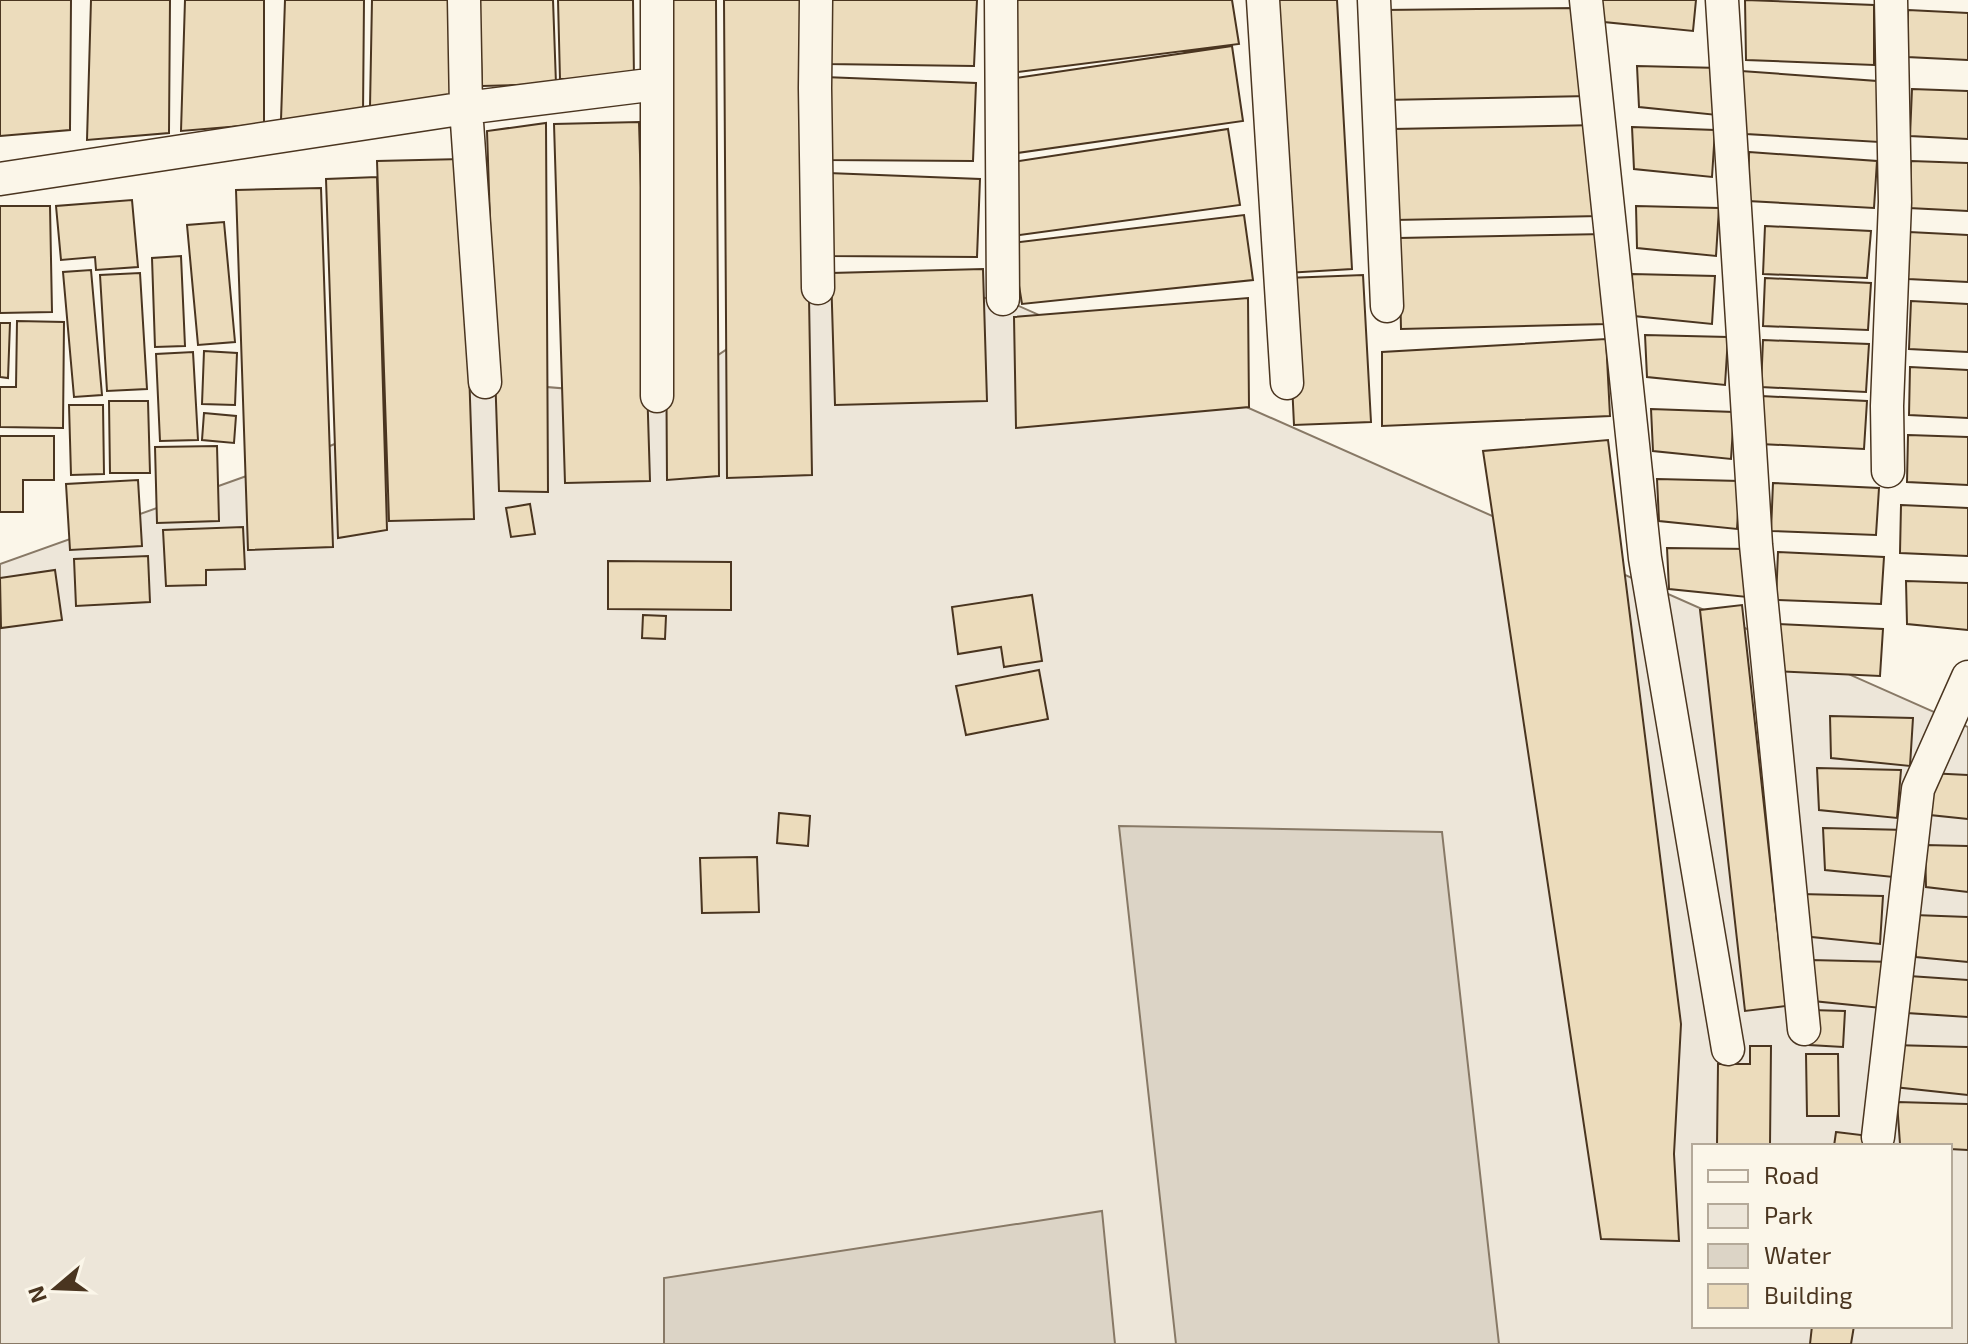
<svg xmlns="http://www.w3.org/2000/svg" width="1968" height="1344" font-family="'Exo 2',sans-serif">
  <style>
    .green { fill: #ede6d9; stroke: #887966; stroke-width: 2; fill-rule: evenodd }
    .water { fill: #dcd4c6; stroke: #887966; stroke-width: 2 }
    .building { fill: #ecdcbc; stroke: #4a3520; stroke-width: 2 }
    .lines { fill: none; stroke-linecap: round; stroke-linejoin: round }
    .street-casing { stroke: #4a3520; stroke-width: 35 }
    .street { stroke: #fbf6e9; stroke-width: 32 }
  </style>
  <rect width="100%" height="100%" fill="#fbf6e9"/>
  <path class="green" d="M818,288l185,11 965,428v617h-1968v-780l325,-116 160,-66 172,14zM1694,1146h256v180h-256z"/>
  <path class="water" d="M1119,826l323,6 57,512h-323z
    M1102,1211l13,133h-451v-66z"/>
  <path class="building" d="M0,0h71l-1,130 -70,6z
    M91,0h79l-1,133 -82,7z
    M185,0h79v124l-83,7z
    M285,0h79l-1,114 -82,6z
    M372,0h81l2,95 -85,12z
    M479,0h74l3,84 -74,2z
    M558,0h75l1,79h-74z
    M664,0h52l3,476 -52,4z
    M724,0h80l8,475 -85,3z
    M826,0h151l-3,66 -148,-2z
    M1005,0h227l7,44 -228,29z
    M1271,0h66l15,269 -66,4z
    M1601,0h95l-3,31 -89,-9z
    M1745,0l129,5v60l-128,-5z
    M1579,8l11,88 -206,4 -2,-90z
    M1908,10l60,3v47l-61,-3z
    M1232,46l11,75 -226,32 -7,-74z
    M1637,66l83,2 -3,47 -78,-8z
    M1741,71l136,10 2,61 -133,-8z
    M824,77l152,6 -3,78 -148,-1z
    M1912,89l56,2v48l-58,-3z
    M639,122l11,359 -85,2 -11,-359z
    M546,123l2,369 -49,-1 -12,-360z
    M1598,125l2,91 -206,4 -2,-91z
    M1632,127l83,3 -3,47 -78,-8z
    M1228,129l12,76 -227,31 -7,-73z
    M1749,152l128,9 -3,47 -126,-7z
    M462,159l12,360 -85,2 -12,-360z
    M1911,161l57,2v48l-59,-3z
    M828,173l152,6 -3,78 -148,-1z
    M377,177l10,353 -49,8 -12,-359z
    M321,188l12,359 -85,3 -12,-360z
    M132,200l6,67 -42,3 -1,-13 -34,3 -5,-54z
    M0,206h50l2,106 -52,1z
    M1636,206l83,2 -3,48 -79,-8z
    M1244,215l9,65 -231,24 -10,-61z
    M224,222l11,120 -37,3 -11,-120z
    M1765,226l106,5 -4,47 -104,-4z
    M1909,232l59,3v47l-60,-3z
    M1605,234l2,90 -206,5 -2,-91z
    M181,256l4,90 -30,1 -3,-89z
    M983,269l4,132 -152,4 -4,-132z
    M91,270l11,125 -28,2 -11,-125z
    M140,273l7,116 -40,2 -7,-116z
    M1632,274l83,2 -3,48 -78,-8z
    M1363,275l8,147 -77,3 -7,-147z
    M1765,278l106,5 -3,47 -105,-4z
    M1248,298l1,109 -233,21 -2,-111z
    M1911,301l57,3v48l-59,-3z
    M17,321l47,1 -1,106 -63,-1v-40h16z
    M0,323h10l-2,55 -8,-1z
    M1645,335l83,2 -3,48 -78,-8z
    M1606,339l4,77 -228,10v-74z
    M1763,340l106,4 -3,48 -105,-5z
    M204,351l33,2 -2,52 -33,-1z
    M193,352l5,88 -38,1 -4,-87z
    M1910,367l58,3v48l-59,-3z
    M1761,396l106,5 -3,48 -104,-5z
    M109,401h39l2,72h-40z
    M69,405h34l1,69 -33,1z
    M1651,409l83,3 -3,47 -78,-8z
    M204,413l32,3 -2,27 -32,-3z
    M1908,435l60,2v48l-61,-3z
    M0,436h54v44h-31v32h-23z
    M1608,440l73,584 -7,130 5,87 -78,-2 -118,-788z
    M217,446l2,75 -62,2 -2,-76z
    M1657,479l83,2 -3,48 -78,-8z
    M138,480l4,66 -72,4 -4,-66z
    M1773,483l106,5 -3,47 -105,-4z
    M530,504l5,30 -24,3 -5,-29z
    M1901,505l67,3v48l-68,-3z
    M243,527l2,42 -39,1v15l-40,1 -3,-56z
    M1667,548l83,1 -3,48 -78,-8z
    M1778,552l106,5 -3,47 -105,-4z
    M148,556l2,46 -74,4 -2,-47z
    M608,561l123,1v48l-123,-1z
    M55,570l7,50 -61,8 -1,-50z
    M1906,581l62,2v47l-61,-6z
    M1032,595l10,66 -38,6 -3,-20 -43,7 -6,-47z
    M1742,605l44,401 -41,5 -45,-401z
    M643,615l23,1 -1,23 -23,-1z
    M1777,624l106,5 -3,47 -105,-5z
    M1039,670l9,49 -82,16 -10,-49z
    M1830,716l83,2 -3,48 -79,-8z
    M1817,768l84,2 -4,48 -78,-8z
    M1928,773l40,2v44l-38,-4z
    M779,813l31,3 -2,30 -31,-3z
    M1823,828l83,2 -3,48 -78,-8z
    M1925,845l43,1v46l-42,-5z
    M757,857l2,55 -57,1 -2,-55z
    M1800,894l83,2 -3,48 -78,-8z
    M1914,915l54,2v45l-52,-5z
    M1810,960l84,2 -3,47 -78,-8z
    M1909,976l59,4v37l-61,-4z
    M1811,1010l34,1 -2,36 -34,-2z
    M1892,1045l76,2v48l-74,-8z
    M1750,1046h21l-1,100h-53l1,-82h32z
    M1806,1054h32l1,62h-32z
    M1897,1102l71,2v46l-18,-1v-3l-50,-2z
    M1836,1132l42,5 -2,9h-42z
    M1812,1326h42l-3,18h-41z"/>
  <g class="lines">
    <defs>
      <path id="street" d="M464,0l2,108 19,274
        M657,0v396
        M816,0l-1,88 3,200
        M1001,0l2,299
        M1263,0l24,383
        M1374,0l13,306
        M1586,0l59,558 83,491
        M1722,0l34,545 48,484
        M0,179l466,-71 191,-24
        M1888,471l-1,-65 8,-204 -4,-202
        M1878,1137l40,-348 50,-112"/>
    </defs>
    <use href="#street" class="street-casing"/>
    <use href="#street" class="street"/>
  </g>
  <rect x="1692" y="1144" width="260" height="184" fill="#fbf6e9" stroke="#b4a999" stroke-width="2"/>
  <rect x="1708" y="1170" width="40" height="12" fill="#fbf6e9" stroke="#b4a999" stroke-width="2"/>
  <text x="1764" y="1184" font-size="24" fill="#4a3520">Road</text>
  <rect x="1708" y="1204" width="40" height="24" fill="#ede6d9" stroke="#b4a999" stroke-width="2"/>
  <text x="1764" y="1224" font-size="24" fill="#4a3520">Park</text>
  <rect x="1708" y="1244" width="40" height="24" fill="#dcd4c6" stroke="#b4a999" stroke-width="2"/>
  <text x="1764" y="1264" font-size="24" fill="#4a3520">Water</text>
  <rect x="1708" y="1284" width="40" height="24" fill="#ecdcbc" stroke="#b4a999" stroke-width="2"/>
  <text x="1764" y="1304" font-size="24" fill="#4a3520">Building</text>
  <g transform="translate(56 1288) rotate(251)" stroke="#fbf6e9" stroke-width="6" paint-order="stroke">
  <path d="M0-6L14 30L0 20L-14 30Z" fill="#4a3520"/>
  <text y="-12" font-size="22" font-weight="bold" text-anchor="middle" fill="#4a3520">N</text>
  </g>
</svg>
